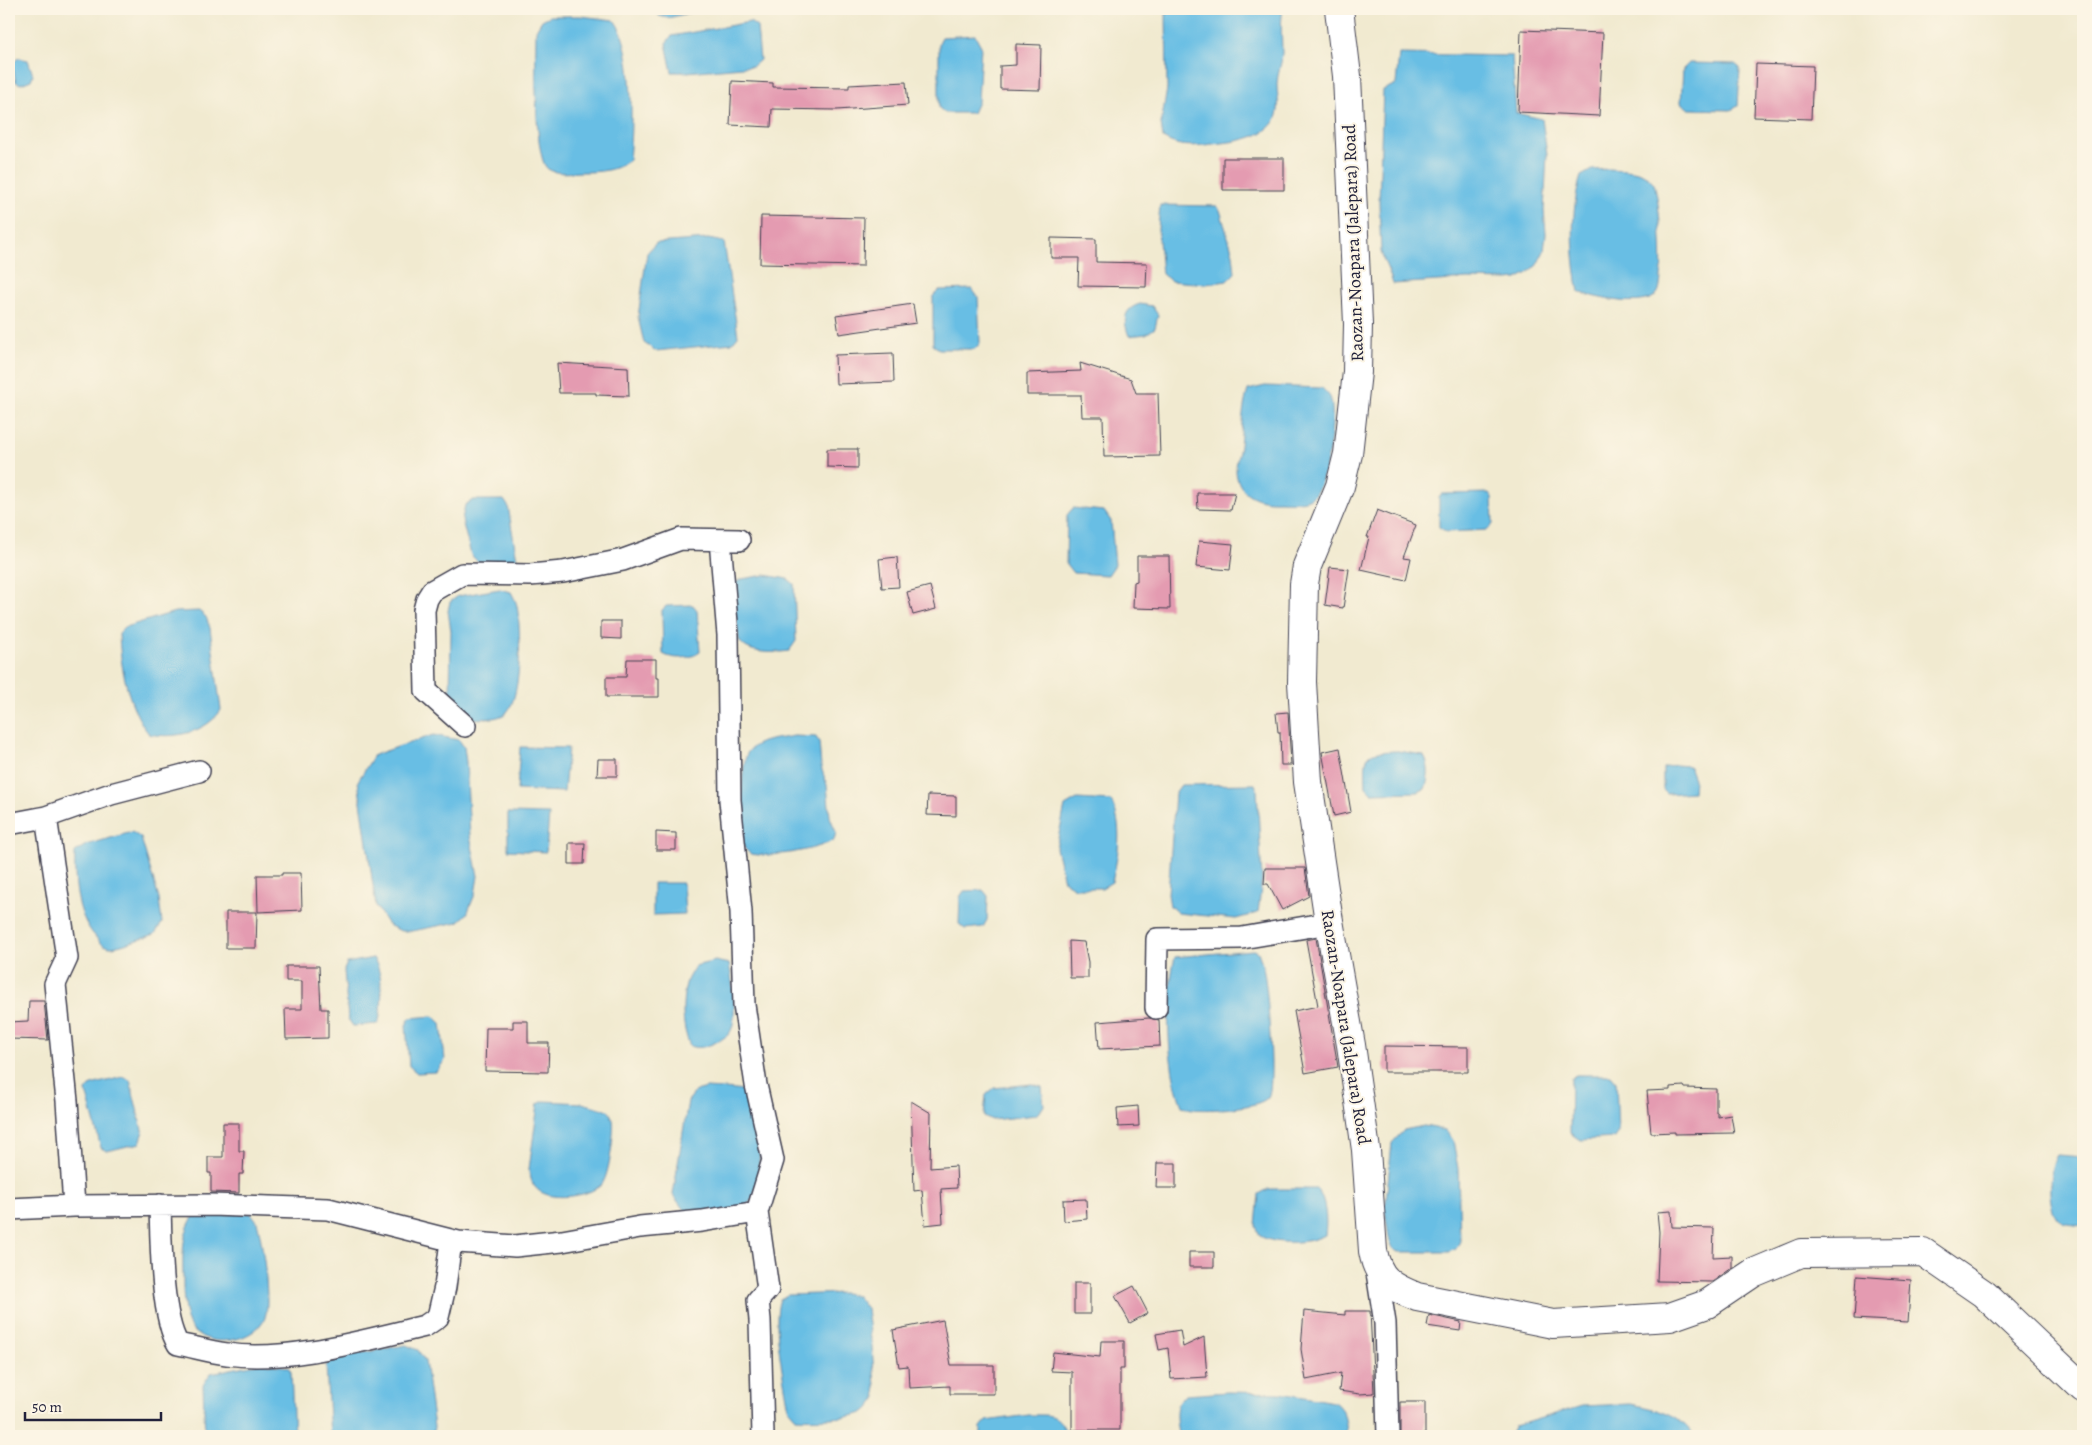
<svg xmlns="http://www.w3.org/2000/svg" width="2092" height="1445" font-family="Alegreya,serif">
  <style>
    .water { fill: #67bee4; stroke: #447090 }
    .building { fill: #e49bb1 }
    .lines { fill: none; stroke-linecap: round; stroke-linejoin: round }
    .minor-casing { stroke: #414051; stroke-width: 24 }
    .major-casing { stroke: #414051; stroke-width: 30 }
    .minor { stroke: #fff; stroke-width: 21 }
    .major { stroke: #fff; stroke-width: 28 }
    .labels { text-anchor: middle; stroke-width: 4; stroke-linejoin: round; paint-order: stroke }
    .street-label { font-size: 18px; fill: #22223b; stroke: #fcf5e5 }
  </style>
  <rect width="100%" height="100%" fill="#fcf5e5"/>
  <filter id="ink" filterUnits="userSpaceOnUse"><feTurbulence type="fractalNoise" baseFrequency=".02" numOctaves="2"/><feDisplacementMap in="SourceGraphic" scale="10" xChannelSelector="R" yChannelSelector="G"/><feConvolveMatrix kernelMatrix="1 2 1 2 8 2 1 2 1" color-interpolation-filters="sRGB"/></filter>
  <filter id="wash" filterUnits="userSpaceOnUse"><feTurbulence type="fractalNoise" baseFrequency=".0096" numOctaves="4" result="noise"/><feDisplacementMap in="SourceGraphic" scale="20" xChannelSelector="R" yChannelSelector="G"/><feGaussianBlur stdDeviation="1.12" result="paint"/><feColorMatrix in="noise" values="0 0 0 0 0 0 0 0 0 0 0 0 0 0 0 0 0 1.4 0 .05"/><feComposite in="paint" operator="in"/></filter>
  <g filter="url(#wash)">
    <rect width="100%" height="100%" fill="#f1ead0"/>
    <path class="water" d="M657,9h48l-37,9 -9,-2z
      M1166,9h117c-3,15 -1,30 -1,45 0,10 -5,20 -5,30 0,11 3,21 0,31 -6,21 -37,26 -55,28 -21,2 -40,7 -59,-5l-2,-14 6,-35z
      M550,16h30l34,4c21,26 18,107 15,140 -13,11 -30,12 -47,12 -10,0 -25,3 -34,-3 -15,-10 -12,-118 -12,-139l6,-10z
      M750,22l7,5 3,33 -7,6 -66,6h-15l-6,-29 6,-7z
      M975,35l6,11 -3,56 -5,11h-28l-6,-5v-65l3,-6z
      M1399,54l113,2 4,57 26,6 5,36 -3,56 2,22 -2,18 -7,14 -9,8 -11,6 -10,1 -40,-1 -74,5c-3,-12 -9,-21 -12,-32l-2,-50 4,-112 13,-6z
      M18,58l10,2 5,15 -2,5 -10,4 -5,-2 -4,-18z
      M1689,63l46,1 5,4 -2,38 -7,4 -42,-1 -8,-6 2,-34z
      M1609,169c11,1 27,0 37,7 3,1 7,6 8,8 6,15 12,100 3,110 -12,15 -63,4 -78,-2 -7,-36 -9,-81 2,-116l11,-6z
      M1160,205l57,1 3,4 13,44 2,19 -8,8 -21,3 -35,-3 -9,-7 -4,-45z
      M708,239l16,3 14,94 -6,7 -76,8 -12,-8 -6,-26 9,-64 9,-10z
      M972,289l6,8 2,46 -5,6h-36l-6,-4v-49l6,-6z
      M1140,304l12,2 6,9 -3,13 -9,6 -17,2c-6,-15 -6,-27 11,-32z
      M1265,386l57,2c3,3 6,6 8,9 7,15 -3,90 -18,100 -8,6 -24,4 -34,4 -21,1 -42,-8 -42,-32 0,-8 3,-15 4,-23 2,-20 2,-37 8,-56z
      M1489,493l3,4 1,26 -5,7 -41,2 -8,-5v-29l3,-4z
      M473,500h31l4,6 9,54 -3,1 -36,1 -7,-7 -9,-35 3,-15z
      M1073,508l31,3 7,10 4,44 -7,10 -35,-2 -7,-9 1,-49z
      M765,575l23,4 6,5 2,57 -7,10c-14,2 -42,4 -50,-11l-7,-46 3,-11 7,-4z
      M500,589l11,3c2,4 5,9 6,14 4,22 5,89 -10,106 -8,9 -29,6 -41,7l-16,-19 1,-69 -3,-20 2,-9 8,-6z
      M693,605l4,5 3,42c-9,7 -27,8 -37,2l-1,-44 4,-4z
      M199,611l7,6 4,11 11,82c-15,23 -47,29 -72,24 -21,-26 -29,-69 -30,-101l6,-6 50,-15z
      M433,735l26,5 5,7 2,15 4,74 8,40 -3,18 -8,20 -9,8 -46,9h-11l-13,-6 -12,-19 -18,-125 16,-26z
      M794,736l22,1 3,5 2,25 6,18 3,32 6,15 -2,8c-16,10 -64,18 -83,14 -2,-1 -4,-3 -6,-5 -6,-12 -5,-85 3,-97 9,-13 32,-13 46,-16z
      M520,747l48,1 -4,44 -47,-2z
      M1398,751l25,4c7,9 6,23 2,34l-8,3 -45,1 -6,-6c-1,-35 -3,-35 32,-36z
      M1675,765l14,1 5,13 -1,13 -26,2 -4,-4v-22z
      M1255,784l2,6 5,90 -4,33 -22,6 -58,-6 -8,-7 -2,-12 7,-101 6,-8z
      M1077,799l34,2c13,25 7,55 1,81l-10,6h-27l-11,-7 -8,-33 9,-42z
      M508,813l41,1 -3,38 -38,-2z
      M132,832l9,6 18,61 3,24 -7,11c-10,3 -36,13 -44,13 -8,0 -12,-6 -16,-11 -19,-21 -21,-57 -20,-84l11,-7z
      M653,883h30l2,31 -32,1z
      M983,890l5,6 -1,24 -4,7 -18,2 -6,-5 1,-27 4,-6z
      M1253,950l5,2c4,10 7,23 8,34 2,17 9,101 2,111 -7,11 -61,14 -75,12 -3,0 -7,-2 -11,-3 -16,-41 -17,-106 -7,-149z
      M373,958c11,14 10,50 5,66l-25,2 -5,-7 -4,-49 3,-7z
      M715,961l14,3c3,15 10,57 0,70 -3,3 -12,8 -17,10 -7,3 -14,5 -22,2 -8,-19 -9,-42 -4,-62 1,-6 6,-12 9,-18z
      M433,1016l8,7 4,37 -9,12 -19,1 -8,-7 -3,-41 4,-7z
      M1576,1075h35l5,6 2,51 -4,6 -34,2 -10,-7 1,-55z
      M123,1077l7,3 13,54 -3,9 -33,8 -6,-3 -15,-57 5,-6z
      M1032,1084l10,3 2,19 -8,9 -44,5 -8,-4 2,-21 8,-7z
      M707,1088c9,1 31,1 38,4 19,11 18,95 5,110 -6,8 -34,12 -44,12 -7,0 -15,-3 -22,-4l-11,-15 15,-94 8,-10z
      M544,1101l38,2 26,7c2,3 4,7 5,10 2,11 -4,56 -11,64 -12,13 -55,19 -67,3 -4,-5 -5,-12 -6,-18l9,-65z
      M1424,1126l21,4 8,10 5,29 2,72 -4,8 -7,3h-51l-5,-3 -4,-11 -4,-27 7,-68 12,-13z
      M2057,1155l26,2v69c-6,-1 -14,-1 -20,-3 -18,-9 -15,-54 -6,-68z
      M1268,1189h49c9,12 10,31 8,46 -17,9 -49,10 -65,1l-4,-10 3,-32z
      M251,1213c2,3 5,6 6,9 5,16 14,81 8,95 -10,25 -54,32 -72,13 -10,-10 -10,-39 -10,-52 0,-22 -2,-44 11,-62z
      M845,1293l12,3 10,13 5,38 4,52c-3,4 -6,9 -10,12 -10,8 -57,8 -70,7l-7,-8c-4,-27 -18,-87 -9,-111l8,-4z
      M406,1345l12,5 7,11 9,66 -2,9h-102l-4,-71 8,-7z
      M261,1363l27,4 3,5 3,64h-89l-2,-51 8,-12z
      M1228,1392l52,1 54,9c12,9 12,21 13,34h-169c-1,-14 -7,-33 8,-41z
      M1631,1404c24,5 49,10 63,32h-184l5,-10 67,-20z
      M1029,1415c24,0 29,-2 39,21h-87v-9l5,-6z"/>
    <g id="blocks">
      <path class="building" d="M1521,30l82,3 -4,83 -81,-4z
        M1016,44l25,1 -1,45 -40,-1v-23l16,-1z
        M1756,64l57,2 -2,53 -57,-2z
        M732,81l41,2v4l76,1v-3l57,-3 2,23 -71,5 -65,-1 -1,18 -41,-2z
        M1223,158h61v32h-61z
        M761,216l103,2 -1,48 -103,-2z
        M1051,238l45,1v23l51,1 -1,24 -68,-1 1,-28h-28z
        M913,304l3,19 -77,11 -3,-19z
        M893,353l1,29 -58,2 -1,-29z
        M557,363l71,4 1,29 -33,-1v-2h-37z
        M1080,363l51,16 5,14h22l2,63 -56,1 -1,-40h-21l-1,-22h-54v-22l54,-2z
        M827,449h31v19l-31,-1z
        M1197,493h38l-4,17 -33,-1z
        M1377,510l39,15 -12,32 7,1 -5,22 -45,-10 8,-33h-2z
        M1199,541l34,3 -3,26 -34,-3z
        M1137,556h32l1,53 -37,-1 1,-26 3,-1z
        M897,557l2,30 -17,1 -3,-29z
        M1330,567l19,2 -6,39 -18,-3z
        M930,586l6,23 -23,6 -6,-23z
        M601,621h20v18l-20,-1z
        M627,659h29v19h3v19h-53v-20h20z
        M1288,712l3,53h-10l-1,-33h-2l-2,-19z
        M1340,748l11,64 -17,4 -12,-64z
        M598,759h19v17h-20z
        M928,795l28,1v20l-29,-1z
        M656,832l20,1v17h-20z
        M569,843h16l-1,21h-15z
        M1265,868h40l4,28 -27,14 -14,-26h-4z
        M282,873h19l1,37 -44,2 -1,-37h25z
        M226,912h31l-1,36h-30z
        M1316,938l22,129 -33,6 -11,-62 24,-5 -12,-66z
        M1069,941l15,1 4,20v16h-18z
        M286,966h33l2,43h7v29l-42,1 -1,-30h17v-28h-16z
        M29,1001h15l4,39 -39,-1v-17l19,-1z
        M1149,1018l10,2 1,26 -61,3 -2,-27z
        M513,1021h15v22h21l-1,29 -63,-1 1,-43h27z
        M1384,1046l84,1v25h-84z
        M1684,1086l1,2 31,1v24h2v4l13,-2 3,18 -59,1v-2l-24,1 -4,-42 23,-1v-3z
        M911,1101l20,12 -1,55 26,-2 1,22 -16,1 2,34 -18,2 -3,-35 -8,1z
        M1138,1106l1,20 -21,1 -1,-19z
        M223,1123h16v28h5l-1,23h-4v19l-28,-1v-19h-3v-16h15z
        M1157,1163h19v25h-20z
        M1086,1199l1,20 -23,2 -1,-21z
        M1671,1211l1,16 42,1 -1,29 19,-1v12l-20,14 -55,-1 2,-49 -2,-20z
        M1189,1252h25v15h-25z
        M1857,1276l54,4 -3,42 -54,-3z
        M1074,1283h16v31h-16z
        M1134,1286l14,27 -18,10 -15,-27z
        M1304,1311l41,4v-4h25l4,82 -14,1 -21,-3 2,-18 -35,7 -5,-31z
        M1429,1315l32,7 -1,9 -33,-5z
        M943,1320l8,45h43v29h-44v-8l-41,2 -1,-22 -9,1 -6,-37z
        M1180,1330l3,17 21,-10 3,40 -36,2 -3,-31 -9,2 -3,-16z
        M1101,1341h23v28h-4v61h-48v-58l-21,-1 2,-19 47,5z
        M1400,1402h25v34h-25z"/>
    </g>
  </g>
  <g filter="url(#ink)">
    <use href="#blocks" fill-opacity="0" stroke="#414051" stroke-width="1"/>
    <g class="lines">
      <defs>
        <path id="minor" d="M720,540l8,95 2,165 11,112 3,93 12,80 17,75 -16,52 11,77 -10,11 2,20 3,116
          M465,726l-39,-35 -2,-81 3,-11 5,-8 30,-17 68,1 33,-3 60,-12 58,-21 58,1
          M46,817l21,141 -12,26 12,117 7,105
          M9,824l37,-7 65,-23 88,-23
          M1156,1008l1,-69 85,-1 87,-15
          M160,1205c1,34 1,112 18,139 16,3 32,8 49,10 59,9 139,-14 198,-28l13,-9 7,-30 6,-46
          M9,1209l65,-3 137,-1 117,4 130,33 57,4 47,-5 78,-14 62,-6 55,-9
          M1376,1266l9,57 3,113"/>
        <path id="major" d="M1339,9l8,67 11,248 -1,48 -9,82 -8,32 -33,80 -3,18 -2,98 6,100 20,133 23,130 15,105 7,101c5,28 18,36 44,46l136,27 117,-7 37,-13 46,-31 48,-20 122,-1 61,42 99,94"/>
      </defs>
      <use href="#minor" class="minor-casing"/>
      <use href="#major" class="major-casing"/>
      <use href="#minor" class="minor"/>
      <use href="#major" class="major"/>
    </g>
  </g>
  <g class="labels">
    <g class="street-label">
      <text transform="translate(1353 243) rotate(-92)" y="6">Raozan-Noapara (Jalepara) Road</text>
      <text transform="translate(1346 1027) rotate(81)" y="6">Raozan-Noapara (Jalepara) Road</text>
    </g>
  </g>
  <rect width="2092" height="1445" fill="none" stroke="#fcf5e5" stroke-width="30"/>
  <path d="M25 1412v8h136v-8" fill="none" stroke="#22223b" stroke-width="2.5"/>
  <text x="32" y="1412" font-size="15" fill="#22223b" stroke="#fcf5e5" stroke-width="4" paint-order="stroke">50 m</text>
</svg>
